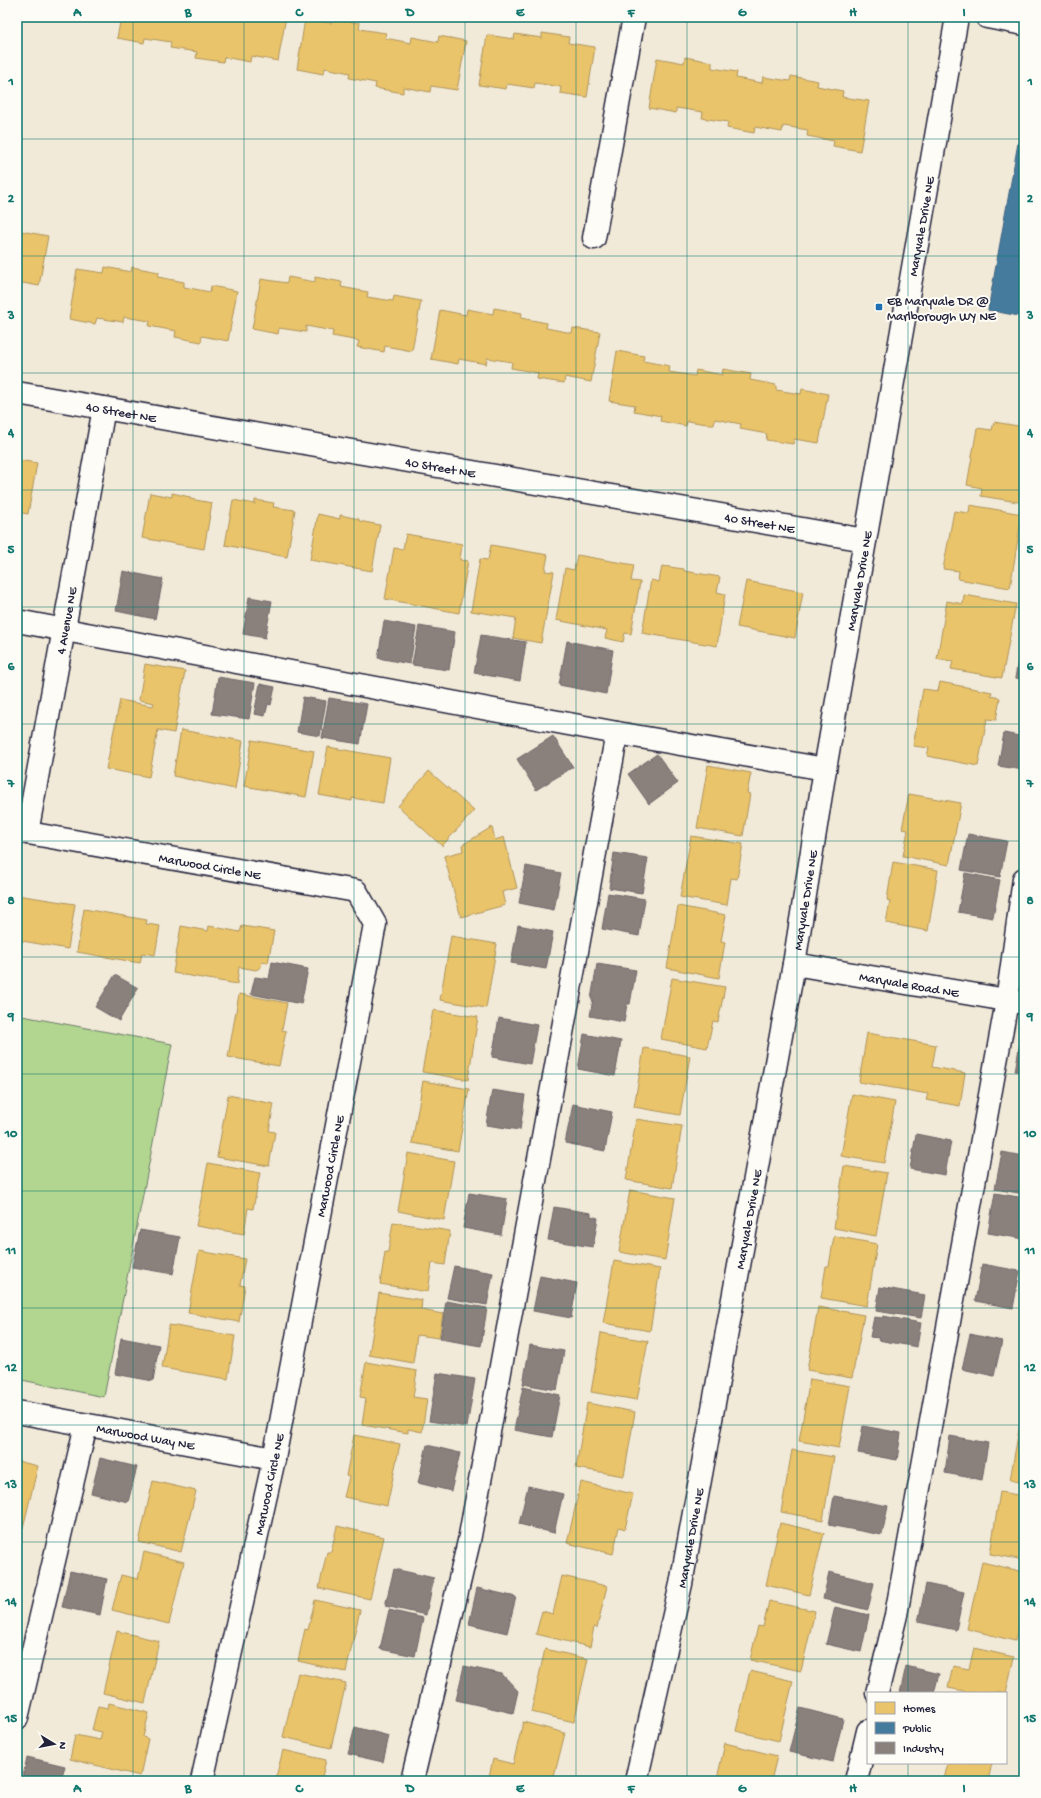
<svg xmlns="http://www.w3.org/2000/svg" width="1041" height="1798" font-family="'Gochi Hand',sans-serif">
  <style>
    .green { fill: #b2d690; stroke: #6a7c66 }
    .homes { fill: #e9c46a; stroke: #ad935c }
    .public { fill: #457b9d; stroke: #3a6080 }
    .industry { fill: #8a817c; stroke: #6b6468 }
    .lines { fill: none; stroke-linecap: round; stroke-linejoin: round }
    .minor-casing { stroke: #22223b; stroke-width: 25 }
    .minor { stroke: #fdfcf7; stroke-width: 22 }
    .grid { fill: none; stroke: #0f766e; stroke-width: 1; stroke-opacity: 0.55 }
    .poi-dot { fill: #1f6fb2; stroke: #fdfcf7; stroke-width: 1.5 }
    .labels { text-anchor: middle; stroke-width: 4; stroke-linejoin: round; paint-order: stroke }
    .street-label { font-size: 13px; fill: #22223b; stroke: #fdfcf7 }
    .poi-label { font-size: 13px; fill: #22223b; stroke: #fdfcf7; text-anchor: start }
    .neatline { fill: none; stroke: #0f766e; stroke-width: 1.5 }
    .grid-label { font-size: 13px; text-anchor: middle; font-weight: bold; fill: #0f766e }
  </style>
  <rect width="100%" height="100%" fill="#f2ead8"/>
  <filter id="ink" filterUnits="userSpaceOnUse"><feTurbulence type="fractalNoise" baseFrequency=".025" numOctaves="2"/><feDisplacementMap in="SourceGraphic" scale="8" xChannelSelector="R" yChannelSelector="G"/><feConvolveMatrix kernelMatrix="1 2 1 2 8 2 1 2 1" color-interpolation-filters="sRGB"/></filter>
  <g filter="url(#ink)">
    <path class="green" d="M17,1015l155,29 -68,353 -87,-18z"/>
    <path class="homes" d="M121,17h165l-8,44 -27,-5 -1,6 -26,-5 -1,5 -27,-4 1,-6 -27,-4 1,-6 -26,-4 -1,5 -27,-5z
      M305,19l27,4 1,-4 27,4 -1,6 27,4 -1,5 26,5 1,-6 26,5 1,-6 27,5 -9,49 -26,-4 -1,6 -27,-5v6l-28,-5 1,-5 -27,-5 1,-5 -25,-5 -2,6 -26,-5z
      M542,33l27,4 -1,6 27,4 -8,50 -27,-4 1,-6 -26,-4 -1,5 -27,-4 -1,5 -27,-4 8,-50 27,4 1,-5 27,4z
      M685,57l27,5v6l25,4 -1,6 26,5 1,-6 27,4 1,-5 27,5 -1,5 26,5 -1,6 27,4 -9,50 -27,-5 1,-5 -27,-5 1,-6 -25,-4 -1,6 -27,-5 -1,6 -27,-5 1,-6 -26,-4 1,-6 -27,-4v5l-27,-5 8,-50 27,5z
      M21,231l27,5 -9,50 -22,-4v-46l3,1z
      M105,267l26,5 1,-5 27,5 -1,5 26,5v5l26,5 1,-6 26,5 -9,50 -26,-5 -1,6 -26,-5 1,-6 -27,-5 1,-5 -26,-4 -1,5 -26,-4 -2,6 -26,-5 8,-50 27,4z
      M288,277l27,5v-5l27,5 -1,5 27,5 -1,5 26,4 1,-5 27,5 -9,50 -27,-5 -1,6 -27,-5 2,-6 -27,-5 1,-5 -27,-5v6l-27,-4 -1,6 -26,-5 9,-50 26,4z
      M494,308l28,5 -1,5 26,5 -1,5 26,5 1,-5 27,4 -9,50 -26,-5 -1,6 -27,-4 1,-6 -27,-5 1,-6 -25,-4 -1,6 -27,-5 -1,5 -27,-5 9,-49 26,5 1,-6 26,5z
      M617,351l27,5 -1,5 27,5 -1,6 26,4 1,-6 26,5 1,-6 28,5 -1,6 26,5v5l25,4 1,-5 26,5 -9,49 -25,-4 -1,5 -27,-4 1,-6 -27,-5 1,-5 -26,-5 -1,6 -27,-4 -1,5 -26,-5 1,-5 -27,-5 1,-6 -26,-4z
      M994,422l30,5v76l-43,-7 1,-8 -15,-3 10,-57 15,2z
      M17,460l20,3 -9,51 -11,-2z
      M150,493l22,4v-4l18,4v2l22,4 -8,46 -62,-11z
      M233,500l22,4v-4l19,3 -1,4 22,3 -8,47 -62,-12z
      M970,505l52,9 -12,74 -52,-9 1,-8 -16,-2 11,-58 15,2z
      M318,514l22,5v-4l19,4v2l21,4 -8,46 -62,-11z
      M406,534l56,10 -2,16 8,1 -9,52 -74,-14 9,-51 9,1z
      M491,545l57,10 -3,16 9,1 -13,71 -28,-5 3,-20 -45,-7 9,-52 8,1z
      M577,555l57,10 -3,16 9,1 -9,52 -6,-1 -2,9 -18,-4 2,-8 -51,-10 9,-52 9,2z
      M662,566l22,3v2l36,6 -3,15 8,2 -8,52 -75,-13 9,-53 8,2z
      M746,581l57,11 -8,46 -58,-11z
      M964,595l52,9 -14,74 -51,-9 2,-8 -16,-2 10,-58 16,3z
      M145,664l40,7 -11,62 -16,-3 -9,47 -43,-8 14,-69 33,6 1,-3 -15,-3z
      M940,682l52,10 -1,4 9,2 -4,22 -9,-1 -9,47 -51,-10 2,-8 -16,-2 10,-57 15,2z
      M181,730l62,11 -8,48 -62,-13z
      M252,740l62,11 -8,46 -62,-11z
      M328,747l62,11 -7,45 -31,-5v3l-33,-6z
      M708,765l43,8 -4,20 3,1 -7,42 -46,-8z
      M429,771l45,40 -32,35 -44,-40z
      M909,794l52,9 -12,62 -46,-9 5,-26 -6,-1z
      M492,827l3,13 9,-3 13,51 -15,4 3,13 -44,12 -17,-61 19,-5 -1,-6z
      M691,836l52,8 -6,35 -6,-1 -4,27 -47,-8z
      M893,862l45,8 -10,61 -42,-8 4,-22 -3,-1z
      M17,895l58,9 -7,45 -51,-9z
      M678,906l48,9 -5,26 4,1 -6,36 -52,-10z
      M84,909l63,11 -1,4 14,2 -5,29 -13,-2 -2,10 -63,-11z
      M181,926l27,5 1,-5 31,6 2,-6 32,5 -6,32 -6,-1 -1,5 -5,3 -17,-3 -2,17 -64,-11z
      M451,936l46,8 -11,64 -46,-8z
      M672,978l53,9 -7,35 -5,-1 -6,27 -46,-9z
      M239,994l48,9 -5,27 4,1 -7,35 -51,-9z
      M433,1010l45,7 -10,63 -46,-8z
      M867,1033l69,12 -4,22 33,6 -5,33 -34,-6 2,-6 -69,-12z
      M644,1048l46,8 -10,59 -46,-8z
      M423,1081l46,8 -11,62 -46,-8z
      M852,1094l43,8 -11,61 -43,-7z
      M228,1095l46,9 -5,27 6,1 -6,34 -52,-9z
      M636,1119l46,7 -10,62 -46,-8z
      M408,1153l46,8 -10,59 -46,-9z
      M208,1163l52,10 -7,36 -5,-1 -4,26 -48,-8z
      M844,1166l43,7 -11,63 -42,-8z
      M630,1190l45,8 -10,62 -46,-8z
      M393,1222l57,9 -5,34 -13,-2 -4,29 -48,-8 5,-32h3z
      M834,1236l43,8 -10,62 -46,-8 5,-32h3z
      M199,1251l46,8 -5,26 5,1 -6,36 -51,-9z
      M614,1261l46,8 -10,62 -47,-8z
      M379,1293l43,7 -1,10 22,4 -4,24 -22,-3 -4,28 -44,-8z
      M818,1307l46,8 -12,63 -45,-8z
      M169,1325l66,11 -7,43 -66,-11z
      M601,1333l47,8 -11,59 -46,-8z
      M366,1362l51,9 -4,26 14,2 -5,33 -14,-3v4l-46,-8 4,-27 -6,-1z
      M810,1379l40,7 -11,62 -40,-7z
      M1024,1384v26l-4,-1z
      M587,1403l48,9 -11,64 -48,-8z
      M1021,1418l3,1v64l-14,-3z
      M354,1435l46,9 -13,62 -43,-9 5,-20 -3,-1z
      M792,1450l42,7 -11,63 -42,-8z
      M17,1461l21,5 -15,62 -6,-1z
      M153,1481l43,10 -15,61 -42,-10z
      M581,1482l52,12 -8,35 -6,-2 -6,27 -46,-11z
      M1000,1492l24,4v64l-34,-6z
      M780,1523l44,10 -15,62 -43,-10z
      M337,1526l47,11 -14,62 -51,-11 8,-36h4z
      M144,1552l40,10 -15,62 -57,-14 9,-35 17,4z
      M982,1562l42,10v29l-9,40 -48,-12z
      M562,1576l45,10 -10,42 -3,-1 -4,20 -54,-13 6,-23 11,3z
      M315,1600l45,10 -14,62 -48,-11 7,-32 3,1z
      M769,1601l46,10 -14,60 -51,-11 8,-34 5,1z
      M117,1631l42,10 -14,62 -42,-10z
      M974,1648l40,9 -8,36h-42v-2l-16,-3 5,-22 16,3z
      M545,1649l43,10 -14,63 -43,-10z
      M750,1671l43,10 -14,60 -43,-10z
      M298,1673l48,10 -15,65 -48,-11z
      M109,1703l40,10 -6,24 5,2 -8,37 -70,-17 5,-24 25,5 2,-8 -10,-2 6,-24 10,2z
      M523,1722l42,11 -12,48h-65l5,-22 20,5z
      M725,1743l52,13 -6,25h-48l-6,-2z
      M283,1750l43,10 -5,21h-46z
      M948,1763h44l-4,18h-35l-9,-2z"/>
    <path class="public" d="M1024,141v176l-36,-7 30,-167z"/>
    <path class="industry" d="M123,571l40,8 -8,40 -39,-8z
      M249,597l23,4 -7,37 -22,-4z
      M384,621l32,6 -6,37 -32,-6z
      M419,626l36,6 -6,38 -37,-5z
      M481,635l45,7 -6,39 -46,-8z
      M567,641l46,9 -7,44 -47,-9z
      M1021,644l3,1v34l-9,-1z
      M218,677l37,6 -6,36 -37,-5z
      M260,684l15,3 -4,18 -3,-1 -3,12 -11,-2z
      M303,697l23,4 -6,35 -23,-4z
      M329,698l38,6 -7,40 -38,-6z
      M1004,733l20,4v33l-26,-4z
      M553,736l20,31 -37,23 -19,-31z
      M657,754l21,29 -29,21 -21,-30z
      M968,834l39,7 -7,36 -39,-7z
      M614,853l34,5 -6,35 -33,-5z
      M526,866l35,7 -7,37 -35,-7z
      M965,873l35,7 -7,38 -35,-6z
      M608,893l37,6 -6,37 -37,-7z
      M518,925l35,7 -7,37 -35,-6z
      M272,962l36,7 -7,35 -50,-10 4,-17 14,2z
      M597,964l39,6 -6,34h-3l-3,18 -34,-6 3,-17h-2z
      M115,975l23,13 -19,33 -24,-14z
      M499,1018l38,7 -7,39 -38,-7z
      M584,1034l37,7 -6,35 -37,-7z
      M1023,1034h1v38l-9,-1 6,-34 2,1z
      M492,1090l33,5 -5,35 -34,-5z
      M573,1104l39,8 -7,39 -40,-8z
      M916,1134l35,7 -6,34 -35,-6z
      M1002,1152l22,4v38l-29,-5z
      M469,1193l38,6 -6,36 -38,-7z
      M995,1193l29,5v41l-36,-6z
      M554,1207l37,6v3l7,2 -5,29 -45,-7z
      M140,1230l40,7 -7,37 -41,-7z
      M982,1264l38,7 -7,37 -38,-7z
      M454,1266l39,7 -6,32 -40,-7z
      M540,1276l37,7 -6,35 -38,-7z
      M880,1287l45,8 -4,23 -45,-7z
      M446,1301l41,7 -6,38 -41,-7z
      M883,1316l38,7 -4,24 -39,-7 1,-2 -9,-1 4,-20 8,1z
      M970,1334l32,7 -8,35 -32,-7z
      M121,1338l38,7 -6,36 -38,-7z
      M530,1345l34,6 -7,39 -34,-6z
      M437,1373l38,6 -8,48 -38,-6z
      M523,1387l37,8 -8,42 -38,-7z
      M863,1426l38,7 -4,27 -39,-7z
      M950,1436l38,7 -6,37 -37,-7z
      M427,1445l33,8 -9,38 -33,-8z
      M100,1458l37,9 -9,35 -37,-9z
      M528,1486l35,8 -9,39 -35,-9z
      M834,1496l54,10 -6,29 -53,-10z
      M394,1569l40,9 -8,37 -41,-9z
      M70,1571l37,8 -7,36 -38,-8z
      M829,1572l45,11 -6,27 -45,-11z
      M17,1574l3,1 -3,13z
      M926,1584l38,8 -8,38 -38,-8z
      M477,1588l39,9 -9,36 -38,-9z
      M835,1607l34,8 -8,37 -35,-8z
      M389,1610l34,8 -8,38 -35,-7z
      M464,1666l38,8 16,17 -5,22 -57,-13z
      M906,1666l33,8 -5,19h-34z
      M800,1708l43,11 -10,43 -44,-10z
      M355,1727l34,9 -6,26 -35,-8z
      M27,1757l38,9 -4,15h-39z"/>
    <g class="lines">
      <defs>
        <g id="minor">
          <path d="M987,17l37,7"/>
          <path d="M594,238l40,-221"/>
          <path id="s1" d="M17,393l848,147"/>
          <path d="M17,621l600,112 -148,808 -57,240"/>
          <path d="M617,733l208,36"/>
          <path id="s2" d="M17,831l339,60 19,33 -101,535 -72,322"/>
          <path id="s3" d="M27,833l77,-425"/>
          <path id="s4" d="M794,964l230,39"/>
          <path id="s5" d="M17,1412l257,47"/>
          <path d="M877,1693l19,-78 111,-614 17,-122"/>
          <path d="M17,1718l69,-293"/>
          <path id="s6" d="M636,1781l45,-197 113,-620 31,-195 132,-752"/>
          <path d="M856,1781l12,-50"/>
        </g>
      </defs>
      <use href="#minor" class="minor-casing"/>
      <use href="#minor" class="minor"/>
    </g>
  </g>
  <path class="grid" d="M133,17v1764M244,17v1764M354,17v1764M465,17v1764M576,17v1764M687,17v1764M797,17v1764M908,17v1676M17,139h1007M17,256h1007M17,373h1007M17,490h1007M17,607h1007M17,724h1007M17,841h1007M17,957h1007M17,1074h1007M17,1191h1007M17,1308h1007M17,1425h1007M17,1542h1007M17,1659h1007M908,1763v18"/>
  <rect class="poi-dot" x="875" y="303" width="8" height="8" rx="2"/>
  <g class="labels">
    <g class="street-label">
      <text dy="5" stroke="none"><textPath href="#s6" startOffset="1581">Maryvale Drive NE</textPath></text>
      <text dy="5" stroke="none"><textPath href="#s1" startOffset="106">40 Street NE</textPath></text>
      <text dy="5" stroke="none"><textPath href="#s1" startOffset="430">40 Street NE</textPath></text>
      <text dy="5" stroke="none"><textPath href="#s1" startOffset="754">40 Street NE</textPath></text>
      <text dy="5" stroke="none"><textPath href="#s6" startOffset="1221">Maryvale Drive NE</textPath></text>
      <text dy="5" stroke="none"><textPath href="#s3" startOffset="216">4 Avenue NE</textPath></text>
      <text dy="5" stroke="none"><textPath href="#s2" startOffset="196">Marwood Circle NE</textPath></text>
      <text dy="5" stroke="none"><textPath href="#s6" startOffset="897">Maryvale Drive NE</textPath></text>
      <text dy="5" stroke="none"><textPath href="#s4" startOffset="117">Maryvale Road NE</textPath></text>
      <text transform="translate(329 1166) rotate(-79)" y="5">Marwood Circle NE</text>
      <text dy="5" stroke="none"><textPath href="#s6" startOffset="573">Maryvale Drive NE</textPath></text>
      <text dy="5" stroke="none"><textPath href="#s5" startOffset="131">Marwood Way NE</textPath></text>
      <text transform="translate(268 1484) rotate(-78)" y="5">Marwood Circle NE</text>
      <text dy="5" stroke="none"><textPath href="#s6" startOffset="249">Maryvale Drive NE</textPath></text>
    </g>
    <g class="poi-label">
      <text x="887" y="305">EB Maryvale DR @<tspan x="887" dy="15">Marlborough WY NE</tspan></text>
    </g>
  </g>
  <rect width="1041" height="1798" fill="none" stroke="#fdfcf7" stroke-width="44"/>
  <rect x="867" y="1692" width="140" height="72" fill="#fdfcf7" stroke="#a5a5ac"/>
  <rect x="875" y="1702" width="20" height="12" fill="#e9c46a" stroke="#a5a5ac"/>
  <text x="903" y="1712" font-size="12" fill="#22223b">Homes</text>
  <rect x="875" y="1722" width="20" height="12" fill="#457b9d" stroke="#a5a5ac"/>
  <text x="903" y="1732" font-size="12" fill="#22223b">Public</text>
  <rect x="875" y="1742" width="20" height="12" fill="#8a817c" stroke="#a5a5ac"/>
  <text x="903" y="1752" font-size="12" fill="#22223b">Industry</text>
  <g transform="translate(54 1744) rotate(100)" stroke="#fdfcf7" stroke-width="3" paint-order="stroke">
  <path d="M0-3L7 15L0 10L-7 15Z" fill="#22223b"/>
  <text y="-6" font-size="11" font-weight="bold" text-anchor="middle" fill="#22223b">N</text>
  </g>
  <rect x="22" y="22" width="997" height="1754" class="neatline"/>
  <g class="grid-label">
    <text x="77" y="16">A</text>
    <text x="188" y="16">B</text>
    <text x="299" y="16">C</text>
    <text x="410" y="16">D</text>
    <text x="520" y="16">E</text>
    <text x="631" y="16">F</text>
    <text x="742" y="16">G</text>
    <text x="853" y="16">H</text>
    <text x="964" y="16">I</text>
    <text x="11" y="85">1</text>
    <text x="1030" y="85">1</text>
    <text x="11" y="202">2</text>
    <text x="1030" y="202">2</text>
    <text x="11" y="319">3</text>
    <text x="1030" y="319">3</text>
    <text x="11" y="436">4</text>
    <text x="1030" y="436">4</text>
    <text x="11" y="553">5</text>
    <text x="1030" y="553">5</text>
    <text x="11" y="670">6</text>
    <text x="1030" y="670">6</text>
    <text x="11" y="787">7</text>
    <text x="1030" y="787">7</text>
    <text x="11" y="904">8</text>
    <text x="1030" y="904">8</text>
    <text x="11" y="1020">9</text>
    <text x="1030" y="1020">9</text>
    <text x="11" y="1137">10</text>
    <text x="1030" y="1137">10</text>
    <text x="11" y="1254">11</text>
    <text x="1030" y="1254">11</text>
    <text x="11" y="1371">12</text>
    <text x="1030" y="1371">12</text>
    <text x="11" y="1488">13</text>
    <text x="1030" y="1488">13</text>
    <text x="11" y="1605">14</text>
    <text x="1030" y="1605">14</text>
    <text x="11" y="1722">15</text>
    <text x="1030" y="1722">15</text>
    <text x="77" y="1792">A</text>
    <text x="188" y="1792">B</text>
    <text x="299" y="1792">C</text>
    <text x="410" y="1792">D</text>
    <text x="520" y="1792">E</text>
    <text x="631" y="1792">F</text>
    <text x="742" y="1792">G</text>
    <text x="853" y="1792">H</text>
    <text x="964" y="1792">I</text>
  </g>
</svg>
